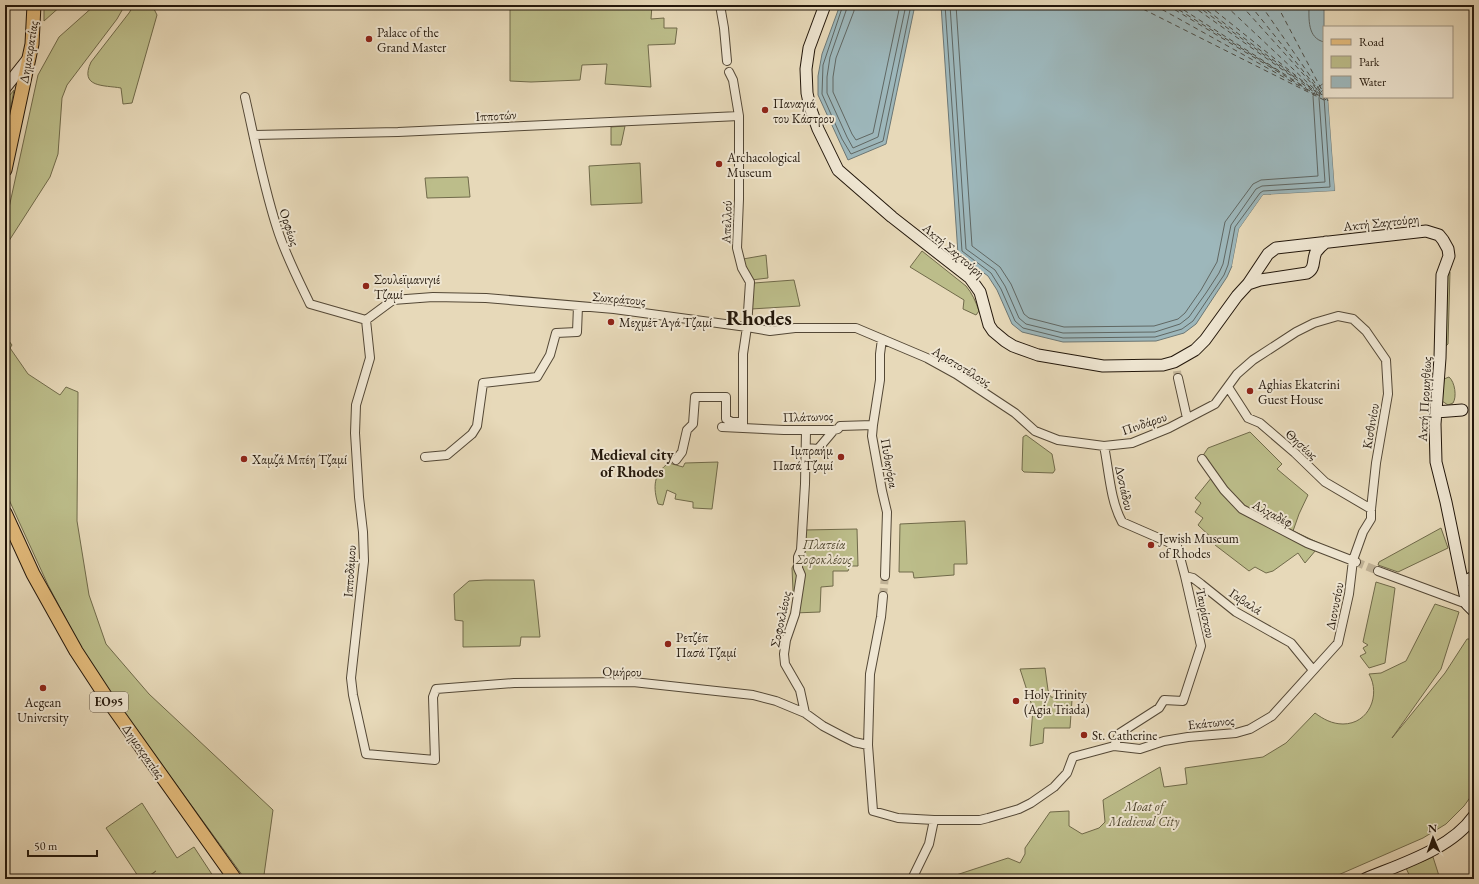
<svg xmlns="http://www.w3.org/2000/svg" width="1479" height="884" font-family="'EB Garamond',serif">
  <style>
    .green { fill: #bcbd8a; stroke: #706a4a }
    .water { fill: #9db7bb; stroke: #6c7775 }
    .pier { fill: #e7d9b9 }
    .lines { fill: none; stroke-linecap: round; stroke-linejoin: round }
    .shore { stroke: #606763; stroke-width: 1 }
    .ferry { stroke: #4e4f49; stroke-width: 1; stroke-dasharray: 5 4; stroke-linecap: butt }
    .street-tunnel { stroke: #c0b296; stroke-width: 8; stroke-dasharray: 8 4; stroke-linecap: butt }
    .street-casing { stroke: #544836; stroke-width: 10 }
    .secondary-casing { stroke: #23170b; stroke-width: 13 }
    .primary-casing { stroke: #23170b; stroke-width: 15 }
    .street { stroke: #efe6d2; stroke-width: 8 }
    .secondary { stroke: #efe6d2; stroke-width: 11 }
    .primary { stroke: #e4bc7c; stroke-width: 13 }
    .poi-dot { fill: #8f2418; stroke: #efe6d2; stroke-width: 1.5 }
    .labels { text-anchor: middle; stroke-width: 4; stroke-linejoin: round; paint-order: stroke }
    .shield { fill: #efe6d2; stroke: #605547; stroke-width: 1 }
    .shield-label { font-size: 12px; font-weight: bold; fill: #23170b }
    .poi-label { font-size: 13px; fill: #23170b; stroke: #efe6d2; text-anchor: start }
    .street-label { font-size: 13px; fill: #23170b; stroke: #efe6d2 }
    .park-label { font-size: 13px; font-style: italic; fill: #514931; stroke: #efe6d2 }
    .quarter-label { font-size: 15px; font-weight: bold; fill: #23170b; stroke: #efe6d2 }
    .town-label { font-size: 21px; font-weight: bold; fill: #23170b; stroke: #efe6d2 }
  </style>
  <rect width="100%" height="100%" fill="#e7d9b9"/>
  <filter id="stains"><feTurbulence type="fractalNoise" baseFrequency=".005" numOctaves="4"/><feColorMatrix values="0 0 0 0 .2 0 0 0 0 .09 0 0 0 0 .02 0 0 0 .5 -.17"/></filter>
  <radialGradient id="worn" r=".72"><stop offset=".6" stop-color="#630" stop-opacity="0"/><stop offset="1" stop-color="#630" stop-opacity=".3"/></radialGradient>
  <path class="green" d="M44,5h18l-18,16z
    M95,5h30l-8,14 -50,66 -5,13 -4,56 -8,23 -45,70v-21l33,-151 21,-38z
    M134,5h21l-1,4 3,6 -25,88 -9,1 -2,-16c-17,-3 -42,0 -30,-26l38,-49z
    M510,5h142l-1,14 13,-1v10h13l-2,16 -27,1 3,42 -46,-3 2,-20 -25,1 -2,15 -49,2 -21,-1z
    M14,90l-9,48v-37z
    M625,126l-4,19h-10v-18z
    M640,163l2,40 -51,2 -2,-39z
    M468,177l2,20 -43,1 -2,-20z
    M922,251l44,35c6,7 10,16 13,25l-3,4 -13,-6 1,-9 -54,-33z
    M766,255l2,23 -17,2 -8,-21z
    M1449,271l1,1 -2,72 -2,2h-1l1,-73z
    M794,280l6,26 -49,3 3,-26z
    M5,336l7,9 -2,3 18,26 32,21 6,-8 12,5 -1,129 12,74 17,49 43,50 124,116 -9,65 2,4h-21l-138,-190 -25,-40 -34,-64 -43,-94z
    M1449,377c6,5 8,20 4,26l-5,2 -6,-4 2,-22z
    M1250,432l32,32 -5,5 31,26 -9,19 -6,17 28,13 -16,19 -7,-10 -25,18 -7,2 -11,-6 -6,4 -34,-26 1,-3 -18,-17 5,-7 -8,-6 6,-9 -6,-5 17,-21 -12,-17 8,-12z
    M1026,435l26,19 3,16 -2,3 -29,-1 -2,-2 1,-33z
    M718,462l-6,47 -19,-1v-6l-18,-3 1,-5 -9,-4 -4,15 -5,-1c-5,-16 -5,-31 11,-41l14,4 2,-4z
    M965,521l2,43h-13v11l-40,3 -1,-6h-14l1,-48z
    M1441,528l7,20 -50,24 -20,-7 1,-3z
    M857,529l1,37h-8l-2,5h-15v15l-12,1 -1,25 -26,1 -2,-45 12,-24v-14z
    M485,580h49l6,57h-19l-1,9 -57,1v-26l-8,-1 -1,-26 15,-13z
    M1376,582l19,6 -10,75 -16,5 -9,-12 6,-3 -3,-5 5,-3 -5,-3z
    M1435,604l24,8 -18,57 -49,69 53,-65 22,-34h7v153l-10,14 -18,18 -23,14 -94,41h-385l64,-21 12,5 5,-9v-6l25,-36 19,-1v15l13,8 17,-6 6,-6 -2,-22 57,-33 4,20 23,-3 -2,-16 78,-11 23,-14 29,-30c8,6 17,11 28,11 26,0 38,-29 26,-50l12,-1 25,-12z
    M1045,668l3,22 3,7 21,3 -2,28h-26l-1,15 -13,3 3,-37 -13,-40z
    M142,803l35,55 17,-11 21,32h-69l10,-8 -12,8h-4l-34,-51z
    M1433,857l7,22h-29l-5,-11z"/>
  <path class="water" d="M840,5h75l-29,139 -38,16 -30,-65v-19l4,-22z
    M941,5h383v92h4l7,94 -72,4 -24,34 -7,37 -5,11 -31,47 -12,9 -28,8 -93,1 -41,-10 -10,-8 -15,-34 -9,-14 -30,-22z"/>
  <path class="pier" d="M1328,97h2l6,95 -72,5 -23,33 -7,36h-2l7,-37 24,-34 72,-4z"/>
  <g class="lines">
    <path class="shore" d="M843,5l-20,60 -1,29 20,45 9,15 32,-13 28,-136
      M848,5l-18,52 -3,20v16l20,44 6,11 25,-11 28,-132
      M854,5v6l-18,47 -3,19v15l19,42 4,6 17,-7 27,-128
      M945,5l17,246 29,22 10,16 14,32 8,7 40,10 92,-1 27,-8 11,-8 31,-46 4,-10 7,-38 25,-34 3,-2 67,-4 -6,-90
      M950,5l16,244 29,21 10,16 14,32 7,6 37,9 92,-1 25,-8 9,-7 17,-24 13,-20 4,-9 8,-39 25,-36 6,-3 63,-4 -6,-84 1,-5 4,-4
      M956,5l16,241 28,21 11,17 13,30 5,4 35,9 90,-1 24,-7 7,-6 16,-23 16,-28 8,-40 28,-38 8,-4 57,-4 -5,-80 4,-8 7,-5
      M1309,5c0,14 -2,33 15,37"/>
    <path class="ferry" d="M1135,5l193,97
      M1154,5l160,89
      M1167,5l143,86
      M1171,5l109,67
      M1176,5l130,83
      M1191,5l133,94
      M1196,5l101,74
      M1200,5l112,84
      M1208,5l112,90
      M1225,5l101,95
      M1241,5l81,90
      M1250,5l70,87
      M1261,5l63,91
      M1277,5l47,89
      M1313,93l8,4
      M1326,97l2,4"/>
    <path class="street-tunnel" d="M1177,371l1,7
      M1356,562l22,9
      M883,596l2,-20"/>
    <defs>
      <path id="street" d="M720,5l4,23 3,33
        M729,72l4,8 6,36v83l-2,49 5,20 8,14 -3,45 -4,27v74
        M245,97c10,44 18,88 32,131 8,26 21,51 33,76l56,16
        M254,135l144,-3 341,-16
        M366,320l27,-20 40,-3 53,1 128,11 133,18 23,4 25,-3h61l71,30 29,16 59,39 20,18 23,9 46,6 28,-3 37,-15 46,-24 22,-30 16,-14 43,-28 18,-9 24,-7 15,3 13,12 20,29 2,34 -12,69 -5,46v10l-8,13 -10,28 -4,34 -11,49 -66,73 -22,13 -14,4 -48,4 -24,4 -24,8 -26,-3 -41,11 -6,16 -13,14 -23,16 -12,6 -31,9 -8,2h-46l-36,-2 -25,-7 -5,-66 2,-71 11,-57 2,-21
        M366,320l4,38 -14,47 -1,28 4,64 4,35 1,29 -13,117 2,17 13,59 69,6 -2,-63 3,-8 78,-6 119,-1 120,13 23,6 29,12 18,13 19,10 12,6 14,3
        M882,339l-2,15v26l-7,45 -1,11 10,55 5,21 -2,64
        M1178,378l9,40
        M1228,387l20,31 12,5 35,30 30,29 46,27
        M722,427l62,3h50l4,-1 2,-3 33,-1
        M1104,446c5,24 6,54 18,76l55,24 8,30 8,2 8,6 35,28 55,31 22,27
        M806,448l12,1 16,-19
        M425,457l22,-2 25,-21 5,-8 6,-43 54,-6 13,-22 6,-22 21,-1 1,-26
        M1202,459l22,31 18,19 65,34 49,19
        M676,460l6,-8 5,-22 6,-6 2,-27h31v22l6,3h9
        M1378,571l89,33
        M805,713l-5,-23 -15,-26 -1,-10 2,-14 9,-26 6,-39 -3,-7v-11l3,-7 4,-66 1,-53
        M1114,746l6,-13 39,-25 5,-8 19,1 18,-55 -16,-70
        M912,879l17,-35 5,-24"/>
      <path id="secondary" d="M825,5l-16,43 -3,21 1,24 3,14 8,22 20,41 54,47 78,61 10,14 9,33 4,6 12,10 8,5 25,9 65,11 60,-1 11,-3 21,-12 10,-10 32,-44 11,-12 20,-30 8,-6 150,-17 13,4 4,5 5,9 1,7 -7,19 -2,83 -5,66 1,38 10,40 21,102 7,7
        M5,88l23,-29
        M1248,284l12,-4 47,-7c9,-5 5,-13 9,-21 3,-4 6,-7 10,-10
        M1436,412l26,-2
        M1463,582l11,-5
        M1365,879c36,-15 86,-30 109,-63"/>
      <path id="primary" d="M5,170l27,-126 2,-39
        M5,513l28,61 43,77 36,55 123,173"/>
    </defs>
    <use href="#street" class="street-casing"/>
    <use href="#secondary" class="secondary-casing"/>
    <use href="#primary" class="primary-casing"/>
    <use href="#street" class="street"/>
    <use href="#secondary" class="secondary"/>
    <use href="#primary" class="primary"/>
  </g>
  <g class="poi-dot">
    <circle cx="369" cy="39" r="4"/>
    <circle cx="765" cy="110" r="4"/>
    <circle cx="719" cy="164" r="4"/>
    <circle cx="366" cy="286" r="4"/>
    <circle cx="611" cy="322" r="4"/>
    <circle cx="1250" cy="391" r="4"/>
    <circle cx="841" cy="457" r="4"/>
    <circle cx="244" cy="459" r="4"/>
    <circle cx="1151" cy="545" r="4"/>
    <circle cx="668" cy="644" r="4"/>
    <circle cx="43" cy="688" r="4"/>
    <circle cx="1016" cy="701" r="4"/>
    <circle cx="1084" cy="735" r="4"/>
  </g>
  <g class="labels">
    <rect class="shield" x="90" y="692" width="38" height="20" rx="3"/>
    <g class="shield-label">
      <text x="109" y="706">ΕΟ95</text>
    </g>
    <g class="poi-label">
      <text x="377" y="37">Palace of the<tspan x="377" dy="15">Grand Master</tspan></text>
      <text x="773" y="108">Παναγιά<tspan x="773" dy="15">του Κάστρου</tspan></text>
      <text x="727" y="162">Archaeological<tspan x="727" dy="15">Museum</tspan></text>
      <text x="374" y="284">Σουλεϊμανιγιέ<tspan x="374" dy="15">Τζαμί</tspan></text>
      <text x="619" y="327">Μεχμέτ Αγά Τζαμί</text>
      <text x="1258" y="389">Aghias Ekaterini<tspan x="1258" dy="15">Guest House</tspan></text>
      <text x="833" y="455" text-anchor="end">Ιμπραήμ<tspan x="833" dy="15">Πασά Τζαμί</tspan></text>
      <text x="252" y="464">Χαμζά Μπέη Τζαμί</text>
      <text x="1159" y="543">Jewish Museum<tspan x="1159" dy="15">of Rhodes</tspan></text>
      <text x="676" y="642">Ρετζέπ<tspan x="676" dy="15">Πασά Τζαμί</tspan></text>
      <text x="1024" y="699">Holy Trinity<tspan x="1024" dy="15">(Agia Triada)</tspan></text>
      <text x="43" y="707" text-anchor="middle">Aegean<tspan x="43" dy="15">University</tspan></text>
      <text x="1092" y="740">St. Catherine</text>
    </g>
    <g class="street-label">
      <text transform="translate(28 52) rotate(-81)" y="5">Δημοκρατίας</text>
      <text transform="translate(496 115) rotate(-3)" y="5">Ιπποτών</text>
      <text transform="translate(726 222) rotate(-88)" y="5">Απελλού</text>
      <text transform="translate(1381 222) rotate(-6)" y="5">Ακτή Σαχτούρη</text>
      <text transform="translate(290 227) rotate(72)" y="5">Ορφέως</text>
      <text transform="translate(954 250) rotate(40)" y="5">Ακτή Σαχτούρη</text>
      <text transform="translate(619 298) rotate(5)" y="5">Σωκράτους</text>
      <text transform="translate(962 366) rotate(31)" y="5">Αριστοτέλους</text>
      <text transform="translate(1424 399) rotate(-87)" y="5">Ακτή Προμηθέως</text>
      <text transform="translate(808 416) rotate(-2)" y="5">Πλάτωνος</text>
      <text transform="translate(1144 423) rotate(-19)" y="5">Πινδάρου</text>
      <text transform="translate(1370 426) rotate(-80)" y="5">Κισθινίου</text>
      <text transform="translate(1302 444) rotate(42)" y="5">Θησέως</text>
      <text transform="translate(890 463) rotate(80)" y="5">Πυθαγόρα</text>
      <text transform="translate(1125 488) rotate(77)" y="5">Δοσιάδου</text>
      <text transform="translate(1273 513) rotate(28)" y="5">Αλχαδέφ</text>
      <text transform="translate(349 571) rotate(-86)" y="5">Ιπποδάμου</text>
      <text transform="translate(1246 601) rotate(34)" y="5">Γαβαλά</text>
      <text transform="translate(1334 606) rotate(-79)" y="5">Διονυσίου</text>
      <text transform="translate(1206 613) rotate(78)" y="5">Ταυρίσκου</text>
      <text transform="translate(780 619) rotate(-78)" y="5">Σοφοκλέους</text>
      <text transform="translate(622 671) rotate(1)" y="5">Ομήρου</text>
      <text transform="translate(1211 722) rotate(-6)" y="5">Εκάτωνος</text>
      <text transform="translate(144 751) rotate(55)" y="5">Δημοκρατίας</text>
    </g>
    <g class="park-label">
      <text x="824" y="549">Πλατεία<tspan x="824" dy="15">Σοφοκλέους</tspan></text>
      <text x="1144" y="811">Moat of<tspan x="1144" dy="15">Medieval City</tspan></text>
    </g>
    <g class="quarter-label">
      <text x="632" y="460">Medieval city<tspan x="632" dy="17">of Rhodes</tspan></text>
    </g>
    <g class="town-label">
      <text x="759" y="325">Rhodes</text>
    </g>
  </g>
  <rect width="1479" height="884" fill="none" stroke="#e7d9b9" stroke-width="20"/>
  <rect x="6" y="6" width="1467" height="872" fill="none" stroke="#23170b" stroke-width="2"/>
  <rect x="10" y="10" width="1459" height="864" fill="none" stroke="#23170b"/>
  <rect x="1323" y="26" width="130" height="72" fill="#efe6d2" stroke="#9d9382"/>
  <rect x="1331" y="39" width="20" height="6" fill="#e4bc7c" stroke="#9d9382"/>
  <text x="1359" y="46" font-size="12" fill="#23170b">Road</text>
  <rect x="1331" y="56" width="20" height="12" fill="#bcbd8a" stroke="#9d9382"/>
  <text x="1359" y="66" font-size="12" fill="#23170b">Park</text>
  <rect x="1331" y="76" width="20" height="12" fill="#9db7bb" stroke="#9d9382"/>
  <text x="1359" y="86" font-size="12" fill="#23170b">Water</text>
  <g transform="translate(1433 838) rotate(358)" stroke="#efe6d2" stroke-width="3" paint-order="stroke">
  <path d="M0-3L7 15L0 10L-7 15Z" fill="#23170b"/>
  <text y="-6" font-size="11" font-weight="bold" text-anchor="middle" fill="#23170b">N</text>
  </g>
  <path d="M28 850v6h69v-6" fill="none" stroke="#23170b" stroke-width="2"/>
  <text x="34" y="850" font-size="12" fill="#23170b" stroke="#efe6d2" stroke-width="3" paint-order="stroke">50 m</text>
  <rect width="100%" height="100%" filter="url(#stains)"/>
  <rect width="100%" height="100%" fill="url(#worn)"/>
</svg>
